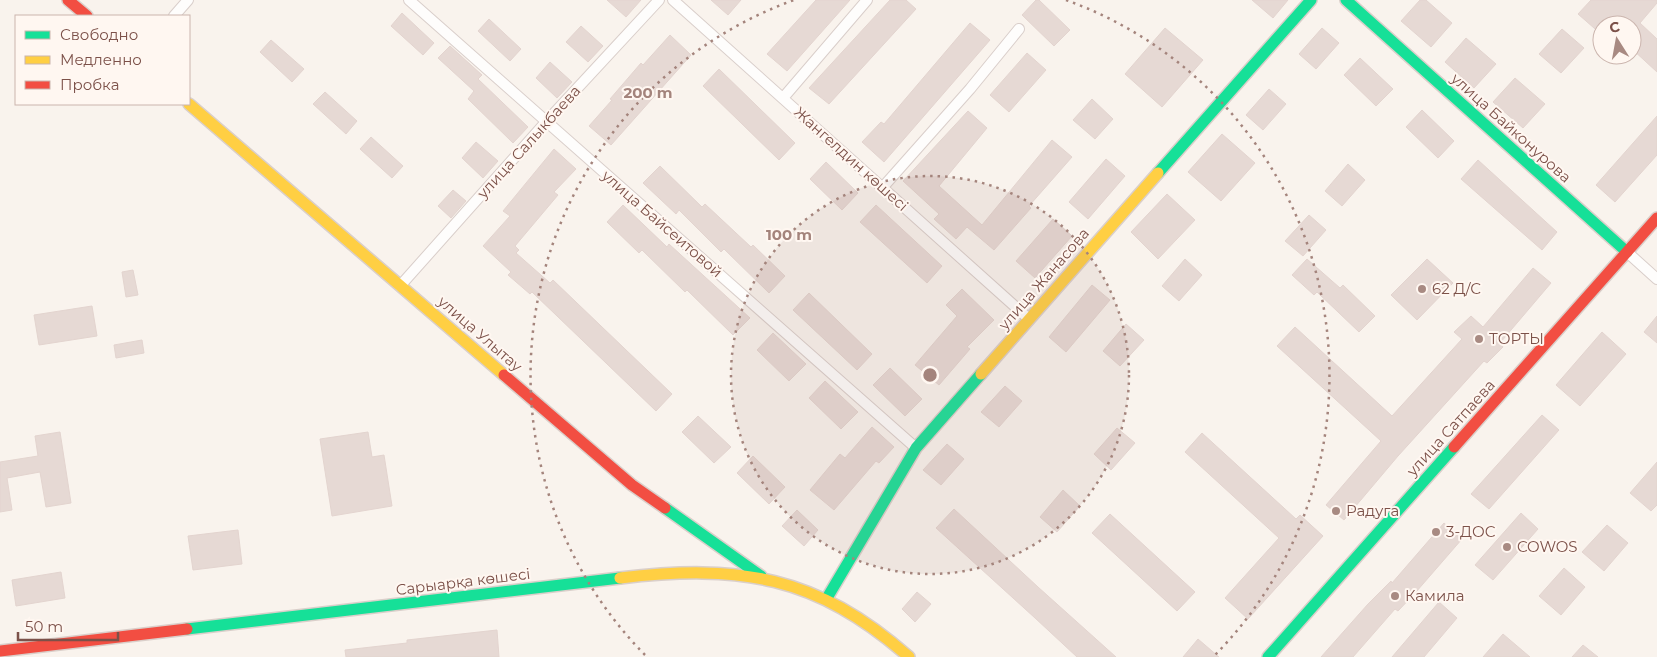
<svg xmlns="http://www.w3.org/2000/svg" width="1657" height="657" font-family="Montserrat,sans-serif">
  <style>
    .building { fill: #e6d9d4; stroke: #e3d4cf }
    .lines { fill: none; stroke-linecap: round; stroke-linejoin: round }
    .street-casing { stroke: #d9ceca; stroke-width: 12 }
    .fast-casing { stroke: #dacfca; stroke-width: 14 }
    .slow-casing { stroke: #dacfca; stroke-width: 14 }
    .jam-casing { stroke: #dacfca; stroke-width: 14 }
    .street { stroke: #fefdfc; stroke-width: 10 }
    .fast { stroke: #16e098; stroke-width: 11 }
    .slow { stroke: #ffcf43; stroke-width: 11 }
    .jam { stroke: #f24e42; stroke-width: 11 }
    .ring { fill: none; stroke: #a4847c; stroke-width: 2.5; stroke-dasharray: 2.5 5 }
    .poi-dot { fill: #a88a82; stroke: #fff7f1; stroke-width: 2 }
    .labels { text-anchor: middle; stroke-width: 4; stroke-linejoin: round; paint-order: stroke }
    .street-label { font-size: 15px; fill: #7c5149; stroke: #fff7f1 }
    .poi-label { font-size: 15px; fill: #7c5149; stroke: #fff7f1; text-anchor: start }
    .centre { fill: #a4847c; stroke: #fff7f1; stroke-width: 2.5 }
    .ring-label { font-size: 15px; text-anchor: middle; font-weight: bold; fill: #a4847c; stroke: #fff7f1; stroke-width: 4; stroke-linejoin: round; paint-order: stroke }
  </style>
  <rect width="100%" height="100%" fill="#f9f3ed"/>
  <path class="building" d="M607,0h34l-15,17z
    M711,0h30l-13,15z
    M816,0h34l-63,71 -20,-17z
    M890,0h16l10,9 -87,95 -20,-16z
    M1036,0h3l31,30 -16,16 -32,-31z
    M1252,0h36l-15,18z
    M1420,0h6l26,23 -21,24 -30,-26z
    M1591,0h66v3l-17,20 17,16v33l-25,-23v-24h-30v10l-24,-21z
    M402,13l32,30 -11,12 -32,-29z
    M489,19l32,30 -11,12 -32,-30z
    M970,23l20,17 -106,122 -22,-20 19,-20 3,2z
    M581,26l22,20 -15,16 -22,-20z
    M1165,28l38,32 -41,47 -37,-33z
    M1322,28l17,15 -23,26 -17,-15z
    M1562,29l22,19 -23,25 -22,-19z
    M670,35l21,20 -80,90 -22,-19 23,-26 -2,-1 31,-36 2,2z
    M1466,38l30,26 -22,24 -29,-26z
    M271,40l33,29 -12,13 -32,-30z
    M450,46l32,29 -4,4 50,48 -15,16 -45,-44 6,-8 -36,-33z
    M1027,53l19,17 -37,42 -19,-17z
    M1360,58l33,31 -17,17 -32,-31z
    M550,62l22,20 -15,16 -21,-20z
    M719,69l76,74 -16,17 -76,-74z
    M1515,78l30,26 -22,24 -30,-26z
    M1269,89l17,15 -23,26 -17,-15z
    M325,92l32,29 -11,13 -33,-30z
    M1092,99l21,20 -18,20 -22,-19z
    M1422,110l32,31 -16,17 -32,-31z
    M968,111l19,17 -48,58 43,39 70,-85 20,17 -43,49 2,2 -37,42 -27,-23 -11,12 -22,-20 5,-5 -36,-33z
    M1657,116v39l-42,47 -19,-17z
    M1222,134l33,29 -34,38 -33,-29z
    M371,137l32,29 -11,12 -32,-29z
    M476,142l22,19 -15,17 -21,-20z
    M554,149l22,20 -22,23 4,3 -43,51 4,4 -3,3 34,30 3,-3 119,114 -16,17 -124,-119 -2,2 -22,-19 3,-3 -28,-26 27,-30 -7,-5z
    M1106,159l19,17 -37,43 -19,-17z
    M1478,160l79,72 -15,18 -81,-71z
    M826,162l32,31 -16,17 -32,-31z
    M1348,164l17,16 -23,26 -17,-15z
    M660,166l42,41 3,-3 46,43 2,-2 32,31 -16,17 -45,-44 -3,3 -42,-42 -3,4 -33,-31z
    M453,190l13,11 -15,17 -13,-12z
    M1167,194l28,26 -37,39 -27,-27z
    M623,205l44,42 2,-3 81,74 -17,17 -46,-45 -2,2 -43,-42 -3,3 -32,-31z
    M876,205l66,61 -15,17 -67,-61z
    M1309,215l17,15 -23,26 -18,-15z
    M1053,219l19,17 -37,42 -19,-17z
    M1185,259l17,16 -23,26 -17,-15z
    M1307,259l33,29 3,-3 32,31 -16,16 -42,-40 -3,3 -22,-20z
    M1427,259l26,24 -36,37 -26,-25z
    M1533,268l18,15 -51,60 3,4 -16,16 -3,-2 -86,95 -54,64 -18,-15 55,-64 -104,-95 18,-19 97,89 70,-77 -8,-7 17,-16 12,11z
    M133,270l5,25 -12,2 -4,-25z
    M1092,285l18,15 -44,52 -17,-15z
    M962,289l32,31 -27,27 3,2 -31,36 -24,-20 42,-49 -11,-11z
    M809,293l63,61 -15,16 -64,-60z
    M92,306l5,30 -58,9 -5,-30z
    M1657,316v27l-13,-11z
    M1126,324l18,16 -24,26 -17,-15z
    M1602,332l24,22 -46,52 -24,-21z
    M773,333l33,31 -17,17 -32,-31z
    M142,340l2,13 -28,5 -2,-13z
    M890,368l32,31 -17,17 -32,-31z
    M825,381l33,31 -17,17 -32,-31z
    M1005,386l17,15 -23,26 -18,-15z
    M1542,415l17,15 -70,79 -18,-15z
    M698,416l33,31 -17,16 -32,-31z
    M872,427l22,20 -15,16 -3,-2 -42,49 -24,-20 30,-36 5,4z
    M1117,428l18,15 -24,27 -17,-16z
    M60,432l11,71 -25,4 -6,-35 -33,6 5,32 -12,2v-50l38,-6 -3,-20z
    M368,432l4,25 12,-2 8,51 -60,10 -12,-77z
    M1202,433l94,86 4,-4 23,21 -75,83 -23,-21 54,-60 -94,-86z
    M947,444l17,15 -23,26 -18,-15z
    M753,456l32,31 -16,17 -32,-31z
    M1657,462v43l-6,6 -21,-18z
    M1063,490l17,16 -23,26 -17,-15z
    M954,509l84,78 78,70h-39l-42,-39 -99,-90z
    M797,510l21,20 -14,16 -22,-20z
    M1521,513l17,16 -45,51 -18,-15z
    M1110,514l85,78 -18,19 -85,-78z
    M1444,523l18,16 -46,53 -18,19 -3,-2 -42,48h-32l47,-53 23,-23 1,2z
    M1607,525l21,18 -24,28 -22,-19z
    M238,530l4,34 -49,6 -5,-34z
    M1564,568l21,19 -24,28 -22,-19z
    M61,572l4,26 -49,8 -4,-26z
    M917,592l14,12 -16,18 -13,-13z
    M1439,602l18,16 -33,39h-32z
    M497,630l2,27h-153l-1,-7 62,-7v-3z
    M1503,634l27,23h-47z
    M1198,639l21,18h-36z
    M1583,645l15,12h-26z"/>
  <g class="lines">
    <defs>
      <path id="street" d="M409,0l507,448
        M673,0l356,319
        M174,16l14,-16
        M783,98l84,-98
        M883,187l87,-98 49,-60
        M1627,252l30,27
        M400,286l146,-164 113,-122"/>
      <path id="fast" d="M1346,0l281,252
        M1158,173l153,-173
        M665,508l96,68
        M827,598l89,-150 65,-74
        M187,629l433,-51
        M1268,657l186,-210"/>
      <path id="slow" d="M189,104l315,271
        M981,374l177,-201
        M620,578c119,-14 196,-3 289,79"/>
      <path id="jam" d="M68,0l19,16
        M504,375l128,110 33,23
        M1454,447l203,-229
        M0,651l187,-22"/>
    </defs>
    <use href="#street" class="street-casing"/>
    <use href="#fast" class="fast-casing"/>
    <use href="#slow" class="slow-casing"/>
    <use href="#jam" class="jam-casing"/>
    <use href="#street" class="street"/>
    <use href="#fast" class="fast"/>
    <use href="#slow" class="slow"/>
    <use href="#jam" class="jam"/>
  </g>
  <circle cx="930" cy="375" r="199" fill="#a4847c" fill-opacity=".12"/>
  <g class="ring">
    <circle cx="930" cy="375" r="199"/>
    <path d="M645 655A399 399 0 0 1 794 0M1066 0A399 399 0 0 1 1215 655"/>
  </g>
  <g class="poi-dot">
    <circle cx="1422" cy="289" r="5"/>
    <circle cx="1479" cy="339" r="5"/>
    <circle cx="1336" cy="511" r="5"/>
    <circle cx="1436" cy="532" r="5"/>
    <circle cx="1507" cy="547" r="5"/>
    <circle cx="1395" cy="596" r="5"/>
  </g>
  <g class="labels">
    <g class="street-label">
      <text transform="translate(1511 128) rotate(42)" y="5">улица Байконурова</text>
      <text transform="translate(529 142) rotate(-48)" y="5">улица Салыкбаева</text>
      <text transform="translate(851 159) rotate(42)" y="5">Жангелдин көшесі</text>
      <text transform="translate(662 224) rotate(41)" y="5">улица Байсеитовой</text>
      <text transform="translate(1044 279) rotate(-49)" y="5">улица Жанасова</text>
      <text transform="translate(480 334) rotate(41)" y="5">улица Улытау</text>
      <text transform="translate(1451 428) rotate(-48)" y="5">улица Сатпаева</text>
      <text transform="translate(463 582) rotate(-7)" y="5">Сарыарқа көшесі</text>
    </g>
    <g class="poi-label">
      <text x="1432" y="294">62 Д/С</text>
      <text x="1489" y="344">ТОРТЫ</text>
      <text x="1346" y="516">Радуга</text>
      <text x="1446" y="537">3-ДОС</text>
      <text x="1517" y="552">COWOS</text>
      <text x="1405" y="601">Камила</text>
    </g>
  </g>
  <circle cx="930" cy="375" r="8" class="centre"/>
  <g class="ring-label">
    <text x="648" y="98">200 m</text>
    <text x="789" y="240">100 m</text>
  </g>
  <rect x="15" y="15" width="175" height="90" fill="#fff7f1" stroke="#cbb5ae"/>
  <rect x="25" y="31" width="25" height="8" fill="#16e098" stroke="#cbb5ae"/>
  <text x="60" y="40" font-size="15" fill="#7c5149">Свободно</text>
  <rect x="25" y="56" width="25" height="8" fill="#ffcf43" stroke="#cbb5ae"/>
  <text x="60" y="65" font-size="15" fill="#7c5149">Медленно</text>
  <rect x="25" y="81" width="25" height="8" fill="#f24e42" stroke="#cbb5ae"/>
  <text x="60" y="90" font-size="15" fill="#7c5149">Пробка</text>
  <g transform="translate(1617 40) rotate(349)"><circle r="24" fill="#fff7f1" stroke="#cbb5ae"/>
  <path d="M0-4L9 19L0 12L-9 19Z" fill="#a88a82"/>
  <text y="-8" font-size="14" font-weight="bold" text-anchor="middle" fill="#7c5149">С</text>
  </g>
  <path d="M18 632v8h100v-8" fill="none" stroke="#7c5149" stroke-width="2.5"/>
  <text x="25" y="632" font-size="15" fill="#7c5149" stroke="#fff7f1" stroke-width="4" paint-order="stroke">50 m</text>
</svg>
